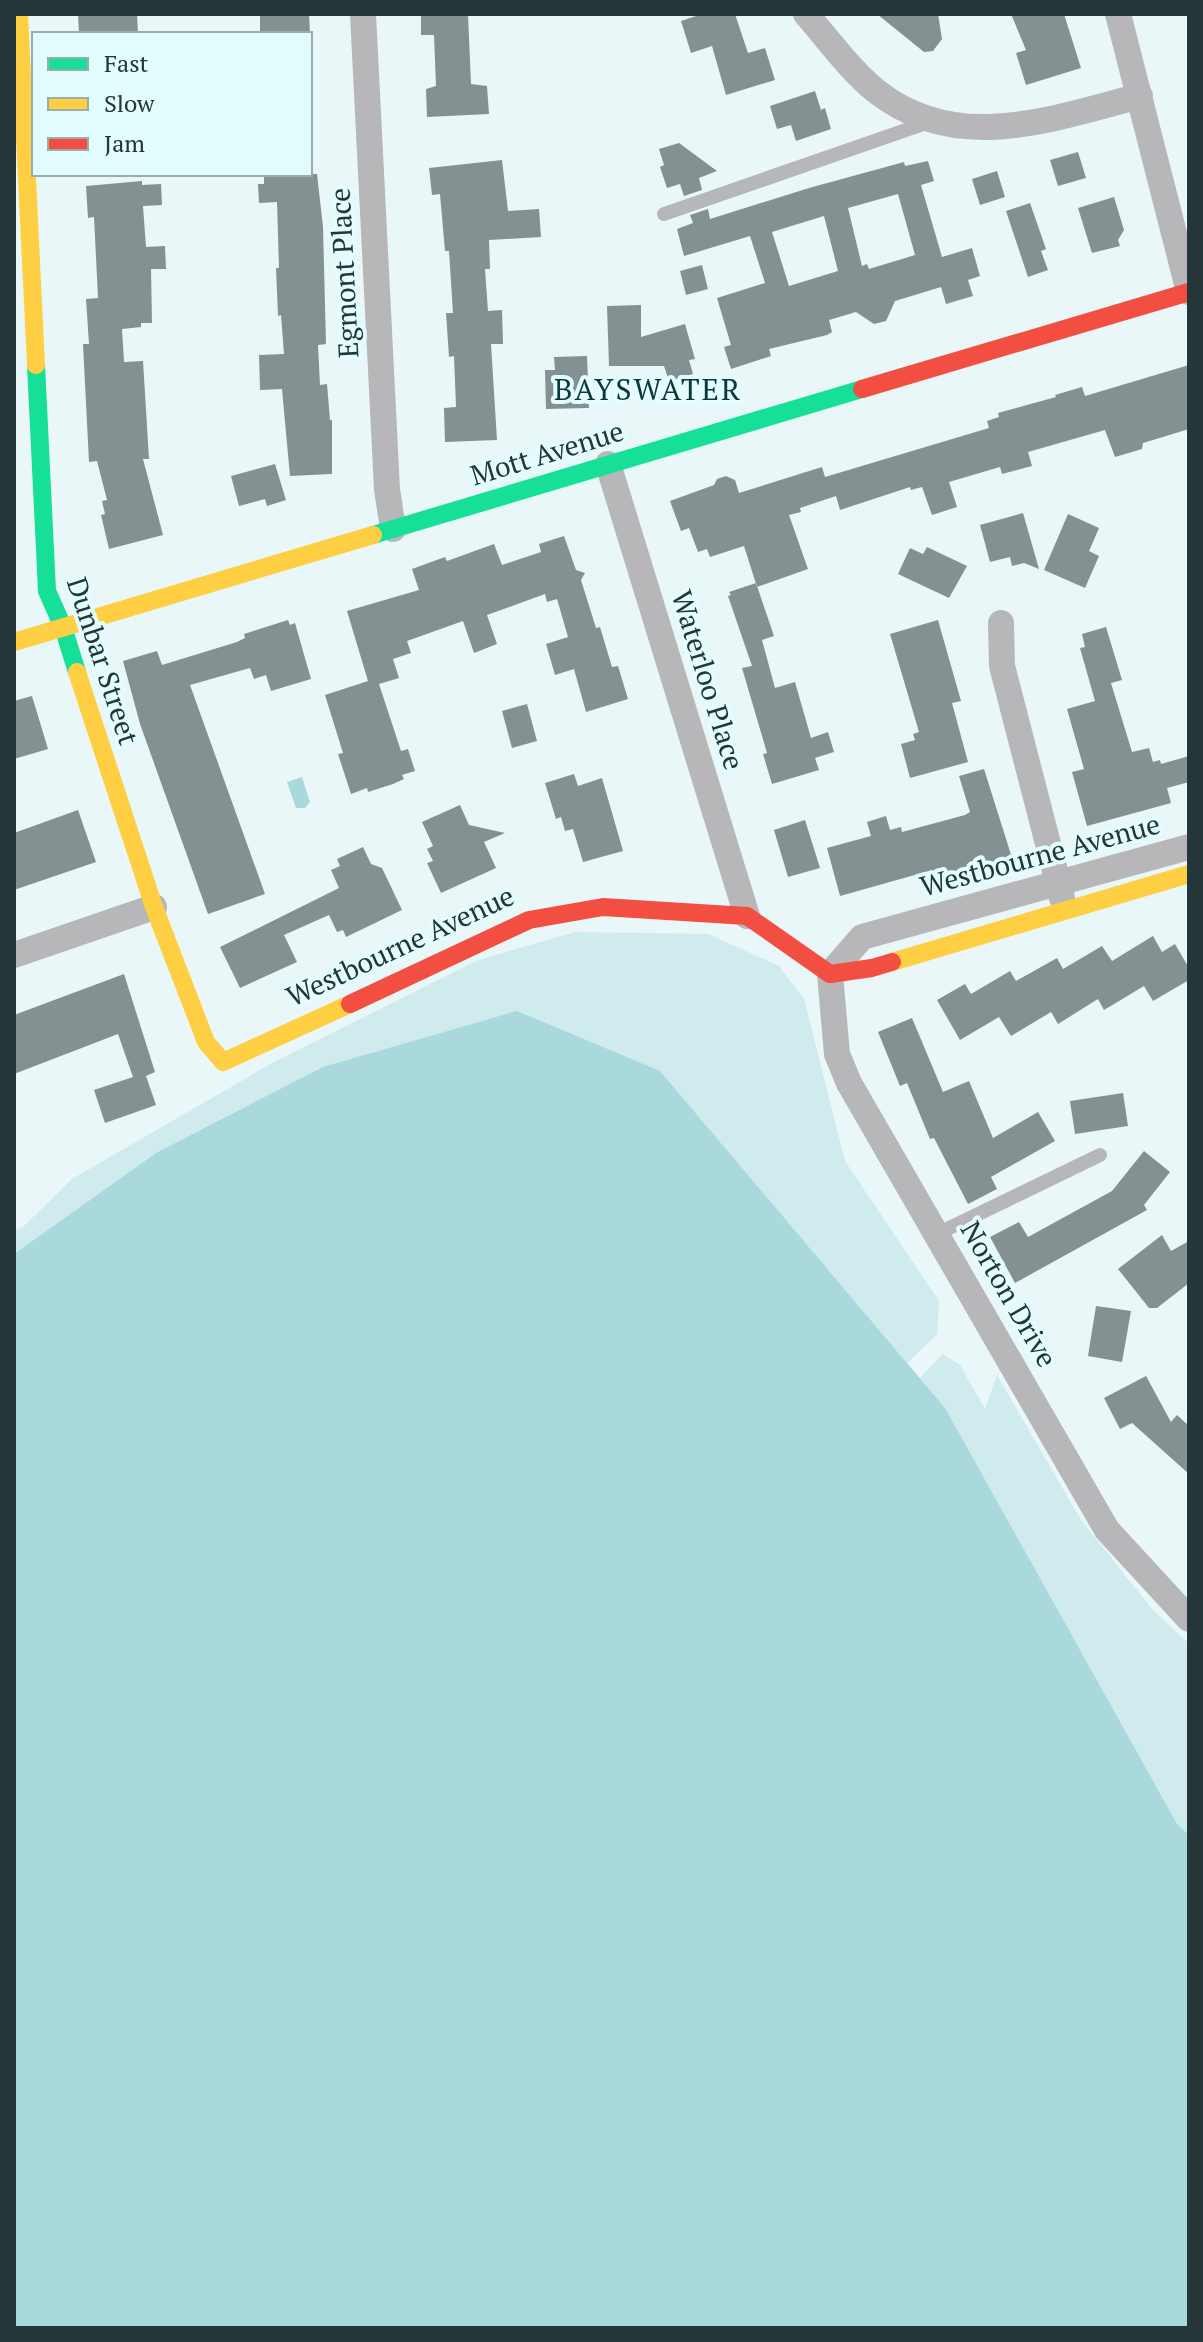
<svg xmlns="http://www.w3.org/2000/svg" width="1203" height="2342" font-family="'PT Serif',serif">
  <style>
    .green { fill: #cfebed }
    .water { fill: #a9d9dd }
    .building { fill: #849192; fill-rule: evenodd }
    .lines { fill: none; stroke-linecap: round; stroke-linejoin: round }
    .lane { stroke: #b7b7ba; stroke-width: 14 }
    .street { stroke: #b7b7ba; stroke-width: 26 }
    .fast { stroke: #16e098; stroke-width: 18 }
    .slow { stroke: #ffcf43; stroke-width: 18 }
    .jam { stroke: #f24e42; stroke-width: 18 }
    .labels { text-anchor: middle; stroke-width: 8; stroke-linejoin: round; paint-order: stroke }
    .street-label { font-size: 28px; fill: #243637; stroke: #e3fcfe }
    .neighbourhood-label { font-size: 30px; letter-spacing: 2px; fill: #0d373a; stroke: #e3fcfe }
  </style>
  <rect width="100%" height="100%" fill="#e9f7f8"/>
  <path class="green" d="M575,932l133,2 71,32 25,33 41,162 94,140 -2,33 -30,29 -247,-292 -504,82 -142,101v-23l9,-4 49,-48 202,-117 204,-102z
    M943,1354l17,11 25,44 12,-34 84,145 71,89 37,35v191l-12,-11 -257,-446z"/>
  <path class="water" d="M302,777l8,25 -5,6h-9l-9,-26z
    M517,1011l143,60 285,337 232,416 12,11v493h-1175v-1074l142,-101 167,-86z"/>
  <path class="building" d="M78,14h59l1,20h-59z
    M260,14h49l1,20h-50z
    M421,14h47l3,70 16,2 2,28 -62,3 -1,-28 10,-3 -2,-51h-13z
    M702,14h33l13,39 17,-5 10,32 -49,15 -14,-49 -21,7 -10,-32z
    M877,14h61l4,25 -9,12 -9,1z
    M1011,14h53l17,54 -55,17 -10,-32 10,-3z
    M815,91l6,19 4,-2 6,21 -35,12 -5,-16 -14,4 -7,-23z
    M679,143l38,28 -18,7 3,12 -18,6 -4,-12 -13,4 -7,-21 4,-2 -5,-16z
    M1078,152l8,26 -28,8 -8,-26z
    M502,160l6,51 31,-2 2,28 -52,3 1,29h-5l3,42 14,-1 1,34h-12l6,96 -52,2 -1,-34 12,-1 -2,-51 -5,1 -3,-44h7l-4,-62h-4l-5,-57 -8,1 -3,-27z
    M928,161l6,20 -13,4 21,72 30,-9 8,28 -12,4 5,16 -27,8 -5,-17 -46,14 -9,20 -12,3 -18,-12 -27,8 3,12 -5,3 -58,14 2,7 -40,13 -7,-22 7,-2 -14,-47 48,-15 -15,-47 -66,20 -7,-27 16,-6 -3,-8 18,-6 2,10 99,-31 95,-26 1,4zM898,194l17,61 -46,14 -2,-5 -5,2 -14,-58zM824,216l14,55 -49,15 -17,-54z
    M997,171l8,26 -25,8 -8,-26z
    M264,174h53l6,53 3,117 -8,1 2,40 7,-1 3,36h2v54l-42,2 -8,-87 -22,1 -1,-35 25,-1 -3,-39 -3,1 -2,-48h3l-2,-66 -18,1 -1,-19h6z
    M142,181v4l19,-1 1,21 -19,1 3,41 19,-1 1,23h-15l1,54h-11v4l-19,2 2,33 19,-1 6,98h-6l20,76 -54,14 -8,-34 4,-1 -3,-13 5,-1 -10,-39 -8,1 -6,-118h6l-3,-45 12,-1 -4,-81 -6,1 -2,-32z
    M1114,197l10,33 -6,10 2,6 -28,7 -14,-45z
    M1030,203l16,46 -5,2 7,19 -20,7 -22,-66z
    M702,265l6,24 -22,6 -6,-24z
    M641,305v32l44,-13 10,35 -6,1 4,14 -24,7 -5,-15h-55l-2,-60z
    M587,356l2,52 -43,1 -1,-39h10l-1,-13z
    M1189,365v64l-46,14 -1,6 -27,8 -10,-27 -77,22 4,14 -30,8 -2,-7 -51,15 8,25 -25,8 -10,-28 -11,3 -1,-3 -70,23 -4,-14 -36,12 1,4 -12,3 19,54 -51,18 -13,-41 -34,11 -3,-8 -9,3 -9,-24 -8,3 -11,-30 44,-16 3,-6 9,-3 9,4 4,13 83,-26 3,10 164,-49 -2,-7 12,-4 -1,-4 58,-16 -1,-2 27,-8 3,9z
    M275,464l11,36 -19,6 -2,-7 -26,7 -8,-30z
    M1023,513l16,56 -15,-6 -12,3 -2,-9 -20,5 -10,-37z
    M1068,514l31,14 -10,23 10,5 -14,32 -41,-18z
    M564,536l12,34 9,3 -4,7 15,48 4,-1 12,40 6,-1 10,33 -42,13 -12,-43 -19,6 -9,-31 22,-7 -11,-38 -10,3 -2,-8 -58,21 10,29 -23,9 -11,-32 -56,20 4,12 -18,6 6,19 -20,6 22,67 7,-2 7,22 -13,4 2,4 -11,5 -25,8 -1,-4 -16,6 -13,-40 5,-1 -18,-58 43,-14 -21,-70 72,-21 -7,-21 33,-12 2,4 47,-17 8,21 39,-13 -2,-8z
    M927,547l40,19 -18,32 -51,-24 12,-26 13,6z
    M756,583l18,53 -12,4 13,48 20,-6 16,56 17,-6 6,20 -19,6 4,12 -47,14 -9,-30 4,-1 -25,-85 10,-2 -24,-70 3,-1 -2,-3z
    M288,620l2,5 5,-2 16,56 -40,12 -5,-16 -12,4 -4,-11 -60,17 75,209 -57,20 -68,-190 -17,-63 34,-10 5,14 75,-23 8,-4 -1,-4z
    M938,620l23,81 -9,2 16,59 -58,16 -9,-34 14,-4 -2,-6 6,-2 -29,-98z
    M1106,627l16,53 -11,3 21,69 17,-4 4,14 7,-2 1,4 28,-8v26l-22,6 4,15 -84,23 -15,-54 12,-3 -17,-60 28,-8 -15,-53 5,-1 -3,-13z
    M32,696l16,53 -34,10v-58z
    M527,704l10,37 -25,7 -10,-37z
    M984,769l29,92 -81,21 -3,-11 -89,25 -13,-48 44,-12 -4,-14 19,-6 4,14 11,-3 1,5 63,-17 5,-3 -11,-36z
    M574,774l4,12 24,-8 21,73 -40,11 -10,-33 -8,2 -4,-14 -5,2 -11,-36z
    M460,805l9,20 36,8 -21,9 12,26 -55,25 -14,-30 6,-2 -6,-12 6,-3 -11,-24z
    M78,810l18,52 -82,28v-57z
    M805,820l15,48 -32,9 -14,-47z
    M363,847l8,17 11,4 20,42 -56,27 -3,-7 -6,2 -8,-17 -45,20 13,27 -57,26 -20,-41 119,-59 -8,-18 9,-4 -3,-7z
    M1153,936l9,16 13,-8 14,24v12l-36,21 -9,-15 -40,24 -6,-11 -40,25 -7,-12 -40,24 -12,-19 -39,23 -23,-40 28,-16 6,10 39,-23 6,10 41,-23 6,11 39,-23 10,15z
    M124,974l31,98 -9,4 10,29 -51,18 -11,-33 39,-13 -15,-43 -104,40v-59z
    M912,1018l31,74 26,-11 24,57 45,-26 17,29 -64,36 6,12 -29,15 -34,-66 -4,1 -23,-56 -7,3 -22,-54z
    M1123,1093l5,33 -53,8 -5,-33z
    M1144,1151l26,21 -26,33 3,5 -132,73 -25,-46 29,-15 9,15 84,-46z
    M1162,1235l9,16 18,-10v42l-32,25h-8l-31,-39z
    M1096,1306l35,5 -9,51 -34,-6z
    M1146,1376l25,46 6,-7 12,11v48l-57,-51 -12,6 -16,-31z"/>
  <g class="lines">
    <path class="lane" d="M664,214l268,-93
      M937,1234l163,-79"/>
    <path class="street" d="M363,14l24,475 6,40
      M806,14c22,25 44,56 70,77 81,64 175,28 264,5
      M1118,14l71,278
      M608,464l139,452
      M1001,623l1,43 60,232
      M1189,847l-327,90 -32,37 7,80 12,29 258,447 82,89
      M14,955l140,-48"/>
    <path class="fast" d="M36,365l11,226 16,36 14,45
      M373,535l489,-146"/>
    <path class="slow" d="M19,14l17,351
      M14,642l359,-107
      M77,672l77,235 52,135 17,20 127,-58
      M892,962l297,-88"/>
    <path class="jam" d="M862,389l327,-97
      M350,1004l179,-84 74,-13 144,9 83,58 42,-6 20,-6"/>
  </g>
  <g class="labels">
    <g class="street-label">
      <text transform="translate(344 273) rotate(-93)" y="10">Egmont Place</text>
      <text transform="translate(547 453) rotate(-17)" y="10">Mott Avenue</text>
      <text transform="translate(103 661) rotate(72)" y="10">Dunbar Street</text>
      <text transform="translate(708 680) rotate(73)" y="10">Waterloo Place</text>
      <text transform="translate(1040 855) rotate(-15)" y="10">Westbourne Avenue</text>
      <text transform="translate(400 946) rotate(-25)" y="10">Westbourne Avenue</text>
      <text transform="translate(1009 1294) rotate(60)" y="10">Norton Drive</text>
    </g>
    <g class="neighbourhood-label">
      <text x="648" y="400">BAYSWATER</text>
    </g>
  </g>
  <rect width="1203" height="2342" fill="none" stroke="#243637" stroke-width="32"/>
  <rect x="32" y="32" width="280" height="144" fill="#e3fcfe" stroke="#97adae" stroke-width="2"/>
  <rect x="48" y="58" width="40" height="12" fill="#16e098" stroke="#97adae" stroke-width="2"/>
  <text x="104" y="72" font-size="24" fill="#243637">Fast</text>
  <rect x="48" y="98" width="40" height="12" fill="#ffcf43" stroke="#97adae" stroke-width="2"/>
  <text x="104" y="112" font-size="24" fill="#243637">Slow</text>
  <rect x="48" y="138" width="40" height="12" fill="#f24e42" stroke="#97adae" stroke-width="2"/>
  <text x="104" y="152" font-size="24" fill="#243637">Jam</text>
</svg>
